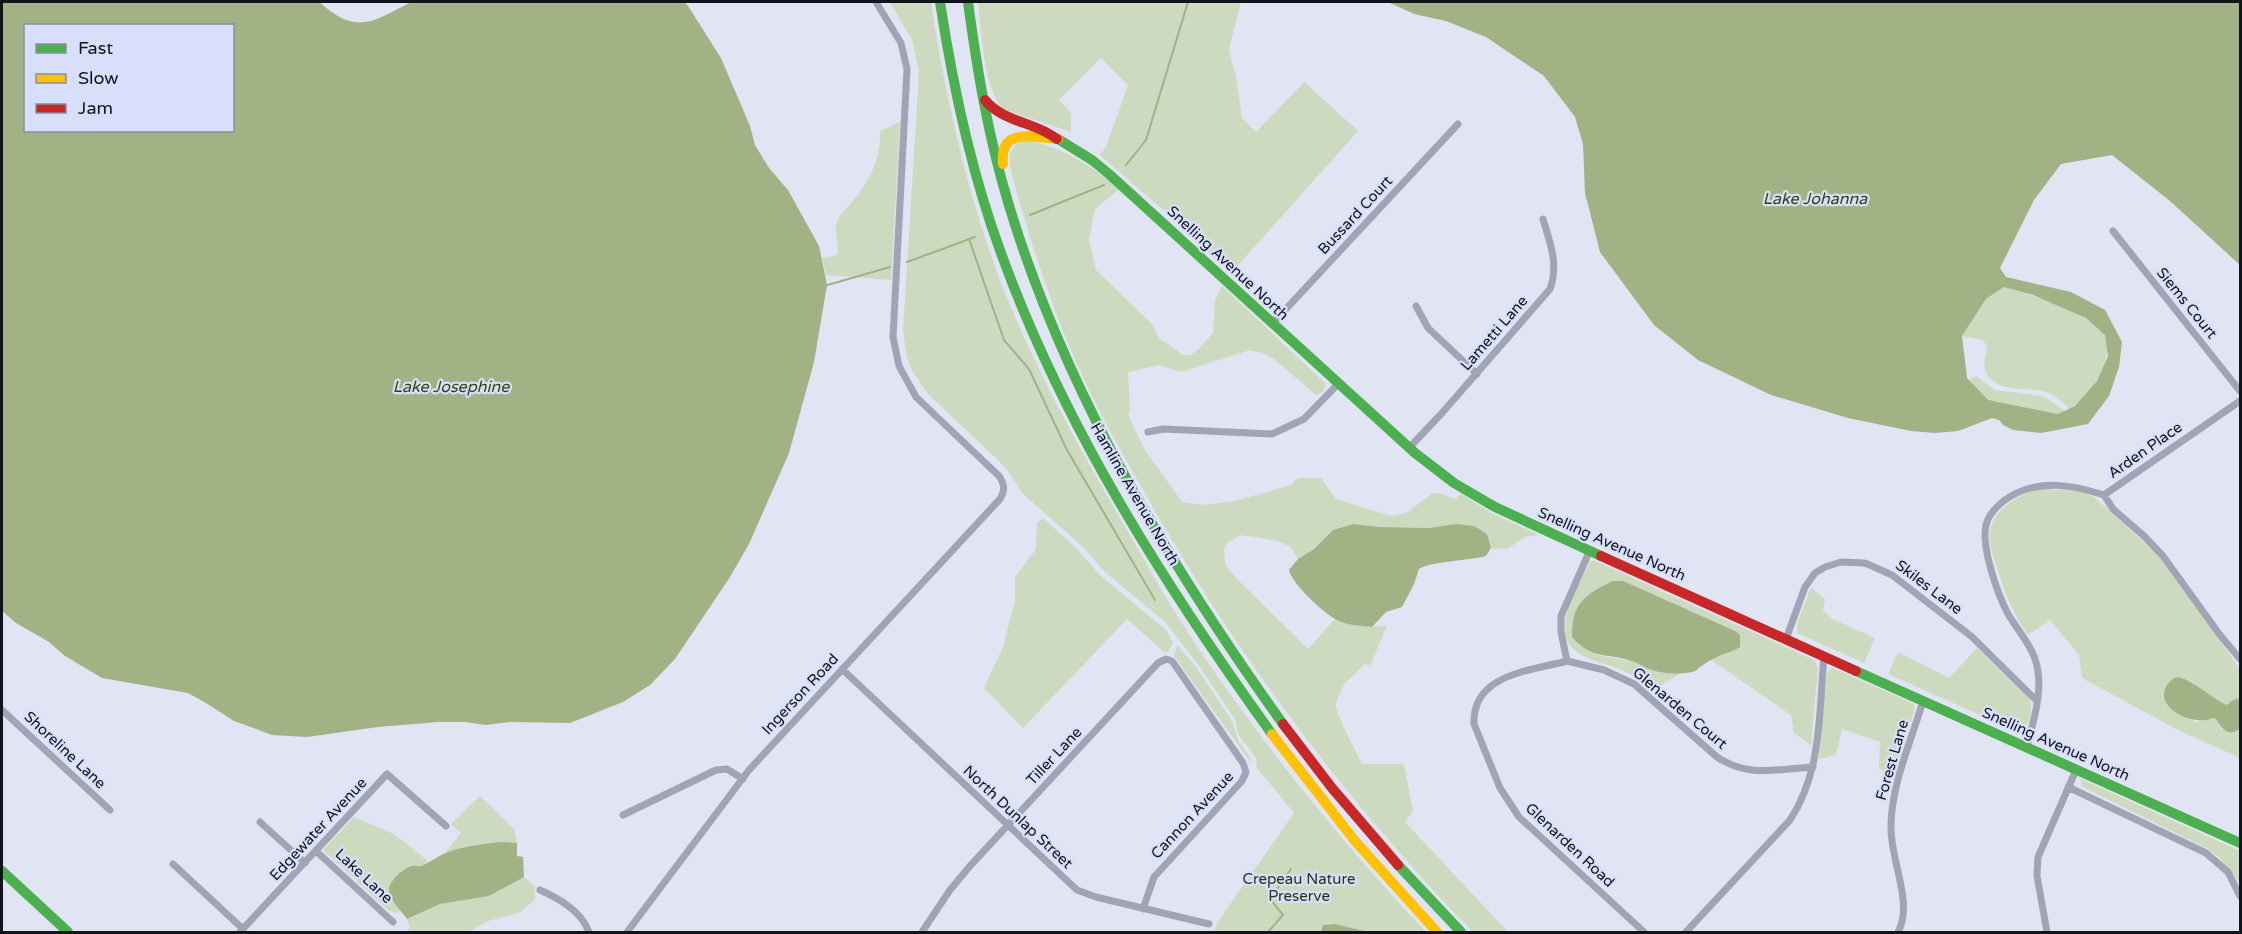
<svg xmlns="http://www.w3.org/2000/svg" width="2242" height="934" font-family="'Varela Round',sans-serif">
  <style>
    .green { fill: #cddabf }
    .water { fill: #a2b284; fill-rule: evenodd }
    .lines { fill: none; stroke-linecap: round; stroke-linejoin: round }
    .stream { stroke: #a2b284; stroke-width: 2 }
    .street { stroke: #a0a4b4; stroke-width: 7 }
    .fast { stroke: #4caf50; stroke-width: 10 }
    .slow { stroke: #ffc107; stroke-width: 10 }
    .jam { stroke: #c62828; stroke-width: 10 }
    .labels { text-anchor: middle; stroke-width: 4.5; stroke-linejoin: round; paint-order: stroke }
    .street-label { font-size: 15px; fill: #11141d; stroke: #d8dffb }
    .park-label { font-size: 15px; fill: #2a3213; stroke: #d8dffb }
    .water-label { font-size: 16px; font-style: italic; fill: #35420b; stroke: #d8dffb }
  </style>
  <rect width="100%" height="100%" fill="#e0e4f3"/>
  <path class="green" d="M890,2h41c14,94 35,186 68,276 32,83 79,169 124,245 24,41 45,80 71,119 70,104 147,200 232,290h-206l-5,-2 2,-7 77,-110 -37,-45 -1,-10 -18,-24 -3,-15 -38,-56 -31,-40 -61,-51 -22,-25 -61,-54 -13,-21 -11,-12 -70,-66 -15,-22 -6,-14 -4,-28 16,-258 -7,-32z
    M978,2h263l-12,47 1,6 6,21 6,42 14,14 48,-50 54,49 -127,142 -47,-43 -3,-8 1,-5 -7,-6 -13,-2 -62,-54 6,-8 22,-62 -27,-27 -42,42 12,13v19l-68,-23c-19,-19 -22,-80 -25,-107z
    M900,122l-9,158 -65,-5 -4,-17 13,-2 3,-3c0,-9 -3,-20 -2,-28 2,-10 10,-15 16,-23 18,-21 29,-44 28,-71z
    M1020,139c39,6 70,25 99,50l-24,20 -6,30 7,31 56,54 7,14 24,17h7l8,-5 15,-17 2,-32 7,-15 104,98 -3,8 -7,3 -42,-36 -11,-6 -13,-3 -69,22 -22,-7 -31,7 2,39 -2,4 17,35 37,52 21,3 32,-4 56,-16 7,-7h23l15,21 55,17 15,-3 27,-20h6l16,6 6,-5 34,21 44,20 -14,2 -18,12 -16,-1 -4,-14 -31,-10 -27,4 -49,-1 -27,-3 -20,6 -19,19 -16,10 -7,-12 -13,-6 -37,-6 -13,7 -4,7 1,15 10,13 73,72 27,-30c18,6 33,9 52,7l-17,40 -5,-2 -21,20 -9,21 8,21 19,38h42l9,47 -8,11 103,110h-35c-128,-132 -235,-275 -326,-435 -24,-43 -50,-87 -70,-133 -28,-63 -49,-130 -67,-197v-14z
    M2004,287c23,6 87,26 100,47 7,11 2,26 -2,36 -6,14 -19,31 -33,39 -7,-9 -15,-15 -27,-18 -19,-4 -50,2 -57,-22 -2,-7 2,-16 2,-23l-4,-6 -21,-4 24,-37z
    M1976,376l19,14 48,6 22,15 -7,3 -71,-14 -18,-20z
    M2044,489l37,2 13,6 60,54 10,12 76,106v29l-7,2 -6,5 -17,-9 -20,-16 -25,24 30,18 18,-4 3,1 5,10 16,3 3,-3v29l-62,-28 -96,-52 -3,-23 -29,-35 -22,15c-13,-18 -21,-37 -28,-58 -9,-28 -20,-50 6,-71 12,-10 23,-15 38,-17z
    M1043,518l33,30 26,29 65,54 6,12 -5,9h-4l-37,-33 -104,109 -39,-40 19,-41 12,-46v-24l21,-28 1,-26z
    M1593,560l221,100 4,8 -7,77 -17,-12 -3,-18 -81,-56 17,-5 8,-23 -124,-50c-28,15 -39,22 -39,56l25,18 38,7 13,7 13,4 18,1 -28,17c-7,-5 -14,-12 -21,-17 -27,-16 -72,-11 -64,-57 3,-17 17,-40 24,-55z
    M1811,587l14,12 -2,12 9,8 43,19 -11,25 -67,-30 1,-12z
    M1177,645l19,22 36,54 7,21 11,15 1,6 -77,-107z
    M1977,648l53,51c3,13 0,33 -16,31l-126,-56 10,-22 51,26z
    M1833,668l81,36v8l-20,61 -15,-4 1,-27 -38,-13 -6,26 -17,4 8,-87z
    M2081,779l159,72v32l-20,-25 -10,-8 -129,-64z
    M480,796l34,33 3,14 -35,1 -37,9 16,-20 -10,-9z
    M354,817l40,17 34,27 -5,4 -15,3 -16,12 8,32 -5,1 -7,-3 -65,-60z
    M524,877l11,9 -1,8 2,4 -15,14 -33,9 -19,11h-63l4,-4 -3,-9 33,-15 49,-8z"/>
  <path class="water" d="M2,2h317c38,33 52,21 92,0h273l4,4 33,52 29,68 5,19 14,23 19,22 31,56 8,39 -13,77 -25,91 -40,91 -19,33 -55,82 -25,26 -27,17 -53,21 -59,-1 -25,3 -21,-3h-27l-60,5 -71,10 -35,-2 -38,-14 -28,-18 -18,-10 -86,-15 -37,-22 -16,-14 -33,-19 -14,-12zM26,26h206v104h-206z
    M1388,2h852v263l-70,-64 -58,-46 -51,9 -27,36 -34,68 6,9 65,15 34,18 17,32 -3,25 -10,29 -21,28 -47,9 -28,-3 -10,-5 -4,-5 -7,-2 -34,13 -23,2 -24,-2 -63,-13 -77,-23 -73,-35 -44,-35 -54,-73 -15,-59 -2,-49 -8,-27 -31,-41 -58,-39 -40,-16 -32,-7zM2004,287l29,8 53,23 19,17 3,21 -11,25 -22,25 -17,8 -70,-14 -21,-22 -5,-42 24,-37z
    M1353,524l27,3 49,1 27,-4 18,2 13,8 4,14 -5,8c-18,5 -55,5 -67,13l-5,15 -12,23 -16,5 -14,15c-12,-1 -26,-2 -37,-8 -13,-8 -43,-35 -46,-49l9,-11 16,-10 19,-19z
    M1612,581h11l112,50 5,4v12c-12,7 -26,9 -37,18 -5,3 -6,6 -11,7 -15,3 -32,2 -46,-4 -4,-2 -8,-5 -12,-6 -26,-10 -41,-1 -62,-25 0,-34 11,-41 40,-56z
    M2178,677c19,5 31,20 49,28l6,-5 7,-2v31c-11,8 -19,0 -24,-10l-3,-1c-17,9 -61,-9 -46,-33 4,-5 5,-6 11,-8z
    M501,842l16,1v13l6,1 1,20 -35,19 -49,8 -33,15c-5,-8 -19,-20 -18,-31 2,-9 15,-20 23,-22 2,0 8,0 9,0 6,-2 17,-10 25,-13 18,-7 36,-9 55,-11z
    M1335,924l33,8h-47l2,-7z"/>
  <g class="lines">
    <path class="stream" d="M1126,165l20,-25 42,-138
      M1030,215l74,-30
      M969,239l35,101 25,29 38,81 88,150
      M907,262l68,-25
      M824,286l66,-19
      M1268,932l15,-17 -13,-16 21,-30"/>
    <path class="street" d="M2113,231l127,160
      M1416,306l12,22 49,46
      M1272,324l186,-200
      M1148,432l15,-3 109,5 32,-15 34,-35
      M1409,448l33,-35 108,-124c9,-25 0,-46 -7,-70
      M2104,495l9,14 31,27 19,20 57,79 20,24
      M1590,550l-29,66v16l6,29c-37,10 -95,13 -93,63l26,64 19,29 125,115
      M1786,639l19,-52 10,-14 10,-6 16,-5 24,1 27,12 79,61 66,65
      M1567,661l37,9 30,14 83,73c31,21 60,12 96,10
      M842,669l235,221 19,7 113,27
      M2,710l108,100
      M2027,747c6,-25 16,-55 10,-81 -4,-19 -19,-35 -29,-52 -10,-19 -29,-71 -21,-92 3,-10 15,-21 24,-26 30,-17 62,-11 93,-1l136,-94
      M2068,787l138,66 22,19 12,24
      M623,815l93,-45 11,-1 16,10
      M260,822l45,41
      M316,851l77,71
      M173,864l70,65
      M540,890c20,9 41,21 49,42
      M240,932l147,-158 59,52
      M627,932l122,-162 251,-271c5,-9 5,-14 -1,-23l-83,-79 -17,-31 -6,-29 14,-268 -6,-26 -25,-41
      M922,932l28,-42 20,-24 188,-203 8,-4 6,2 71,102 3,9 -4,9 -88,96 -11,32
      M1686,932l104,-112c32,-48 29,-108 34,-164
      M1898,932c16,-28 -8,-73 -7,-105 0,-42 20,-85 32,-126
      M2047,932l-10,-56 1,-19 38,-87"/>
    <path class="fast" d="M940,2c13,85 31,170 61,251 62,172 164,333 271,481
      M968,2c9,67 20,134 40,200 56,188 161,363 275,522
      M1058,139l34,21 17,14 306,279 39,30 41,24 106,49
      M1856,671l384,172
      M1398,865l63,67
      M2,871l66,61"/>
    <path class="slow" d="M1003,164c-4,-37 30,-27 55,-25
      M1272,734l83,107 82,91"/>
    <path class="jam" d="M985,100c19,23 49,21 72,39
      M1601,556l255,115
      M1283,724l49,64 66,77"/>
  </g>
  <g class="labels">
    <g class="street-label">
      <text transform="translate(1355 215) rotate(-47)" y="5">Bussard Court</text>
      <text transform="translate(1228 263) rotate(43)" y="5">Snelling Avenue North</text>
      <text transform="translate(2187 303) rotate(51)" y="5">Siems Court</text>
      <text transform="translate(1494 333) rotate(-49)" y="5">Lametti Lane</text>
      <text transform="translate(2145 450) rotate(-35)" y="5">Arden Place</text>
      <text transform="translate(1135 494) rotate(60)" y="5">Hamline Avenue North</text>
      <text transform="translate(1612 544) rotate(24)" y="5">Snelling Avenue North</text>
      <text transform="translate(1929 587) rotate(37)" y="5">Skiles Lane</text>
      <text transform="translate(800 694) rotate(-47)" y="5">Ingerson Road</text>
      <text transform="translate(1680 708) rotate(40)" y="5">Glenarden Court</text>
      <text transform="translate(2056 744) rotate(24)" y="5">Snelling Avenue North</text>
      <text transform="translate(65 750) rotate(43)" y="5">Shoreline Lane</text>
      <text transform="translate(1054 756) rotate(-47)" y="5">Tiller Lane</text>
      <text transform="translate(1892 760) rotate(-74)" y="5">Forest Lane</text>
      <text transform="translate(1192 815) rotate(-47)" y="5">Cannon Avenue</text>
      <text transform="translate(1018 817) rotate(43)" y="5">North Dunlap Street</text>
      <text transform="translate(318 829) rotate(-47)" y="5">Edgewater Avenue</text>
      <text transform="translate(1570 845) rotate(43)" y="5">Glenarden Road</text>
      <text transform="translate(364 876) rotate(43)" y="5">Lake Lane</text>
    </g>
    <g class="park-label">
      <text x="1299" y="884">Crepeau Nature<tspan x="1299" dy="17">Preserve</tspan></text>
    </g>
    <g class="water-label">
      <text x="1815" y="204">Lake Johanna</text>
      <text x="451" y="392">Lake Josephine</text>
    </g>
  </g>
  <rect width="2242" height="934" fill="none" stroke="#11141d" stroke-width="6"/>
  <rect x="24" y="24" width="210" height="108" fill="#d8dffb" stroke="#888ea2" stroke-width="1.5"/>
  <rect x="36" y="44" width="30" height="9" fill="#4caf50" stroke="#888ea2" stroke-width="1.5"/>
  <text x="78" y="54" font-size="18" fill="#11141d">Fast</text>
  <rect x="36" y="74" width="30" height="9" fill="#ffc107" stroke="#888ea2" stroke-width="1.5"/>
  <text x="78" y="84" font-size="18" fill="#11141d">Slow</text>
  <rect x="36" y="104" width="30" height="9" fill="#c62828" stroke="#888ea2" stroke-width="1.5"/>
  <text x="78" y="114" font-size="18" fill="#11141d">Jam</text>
</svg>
